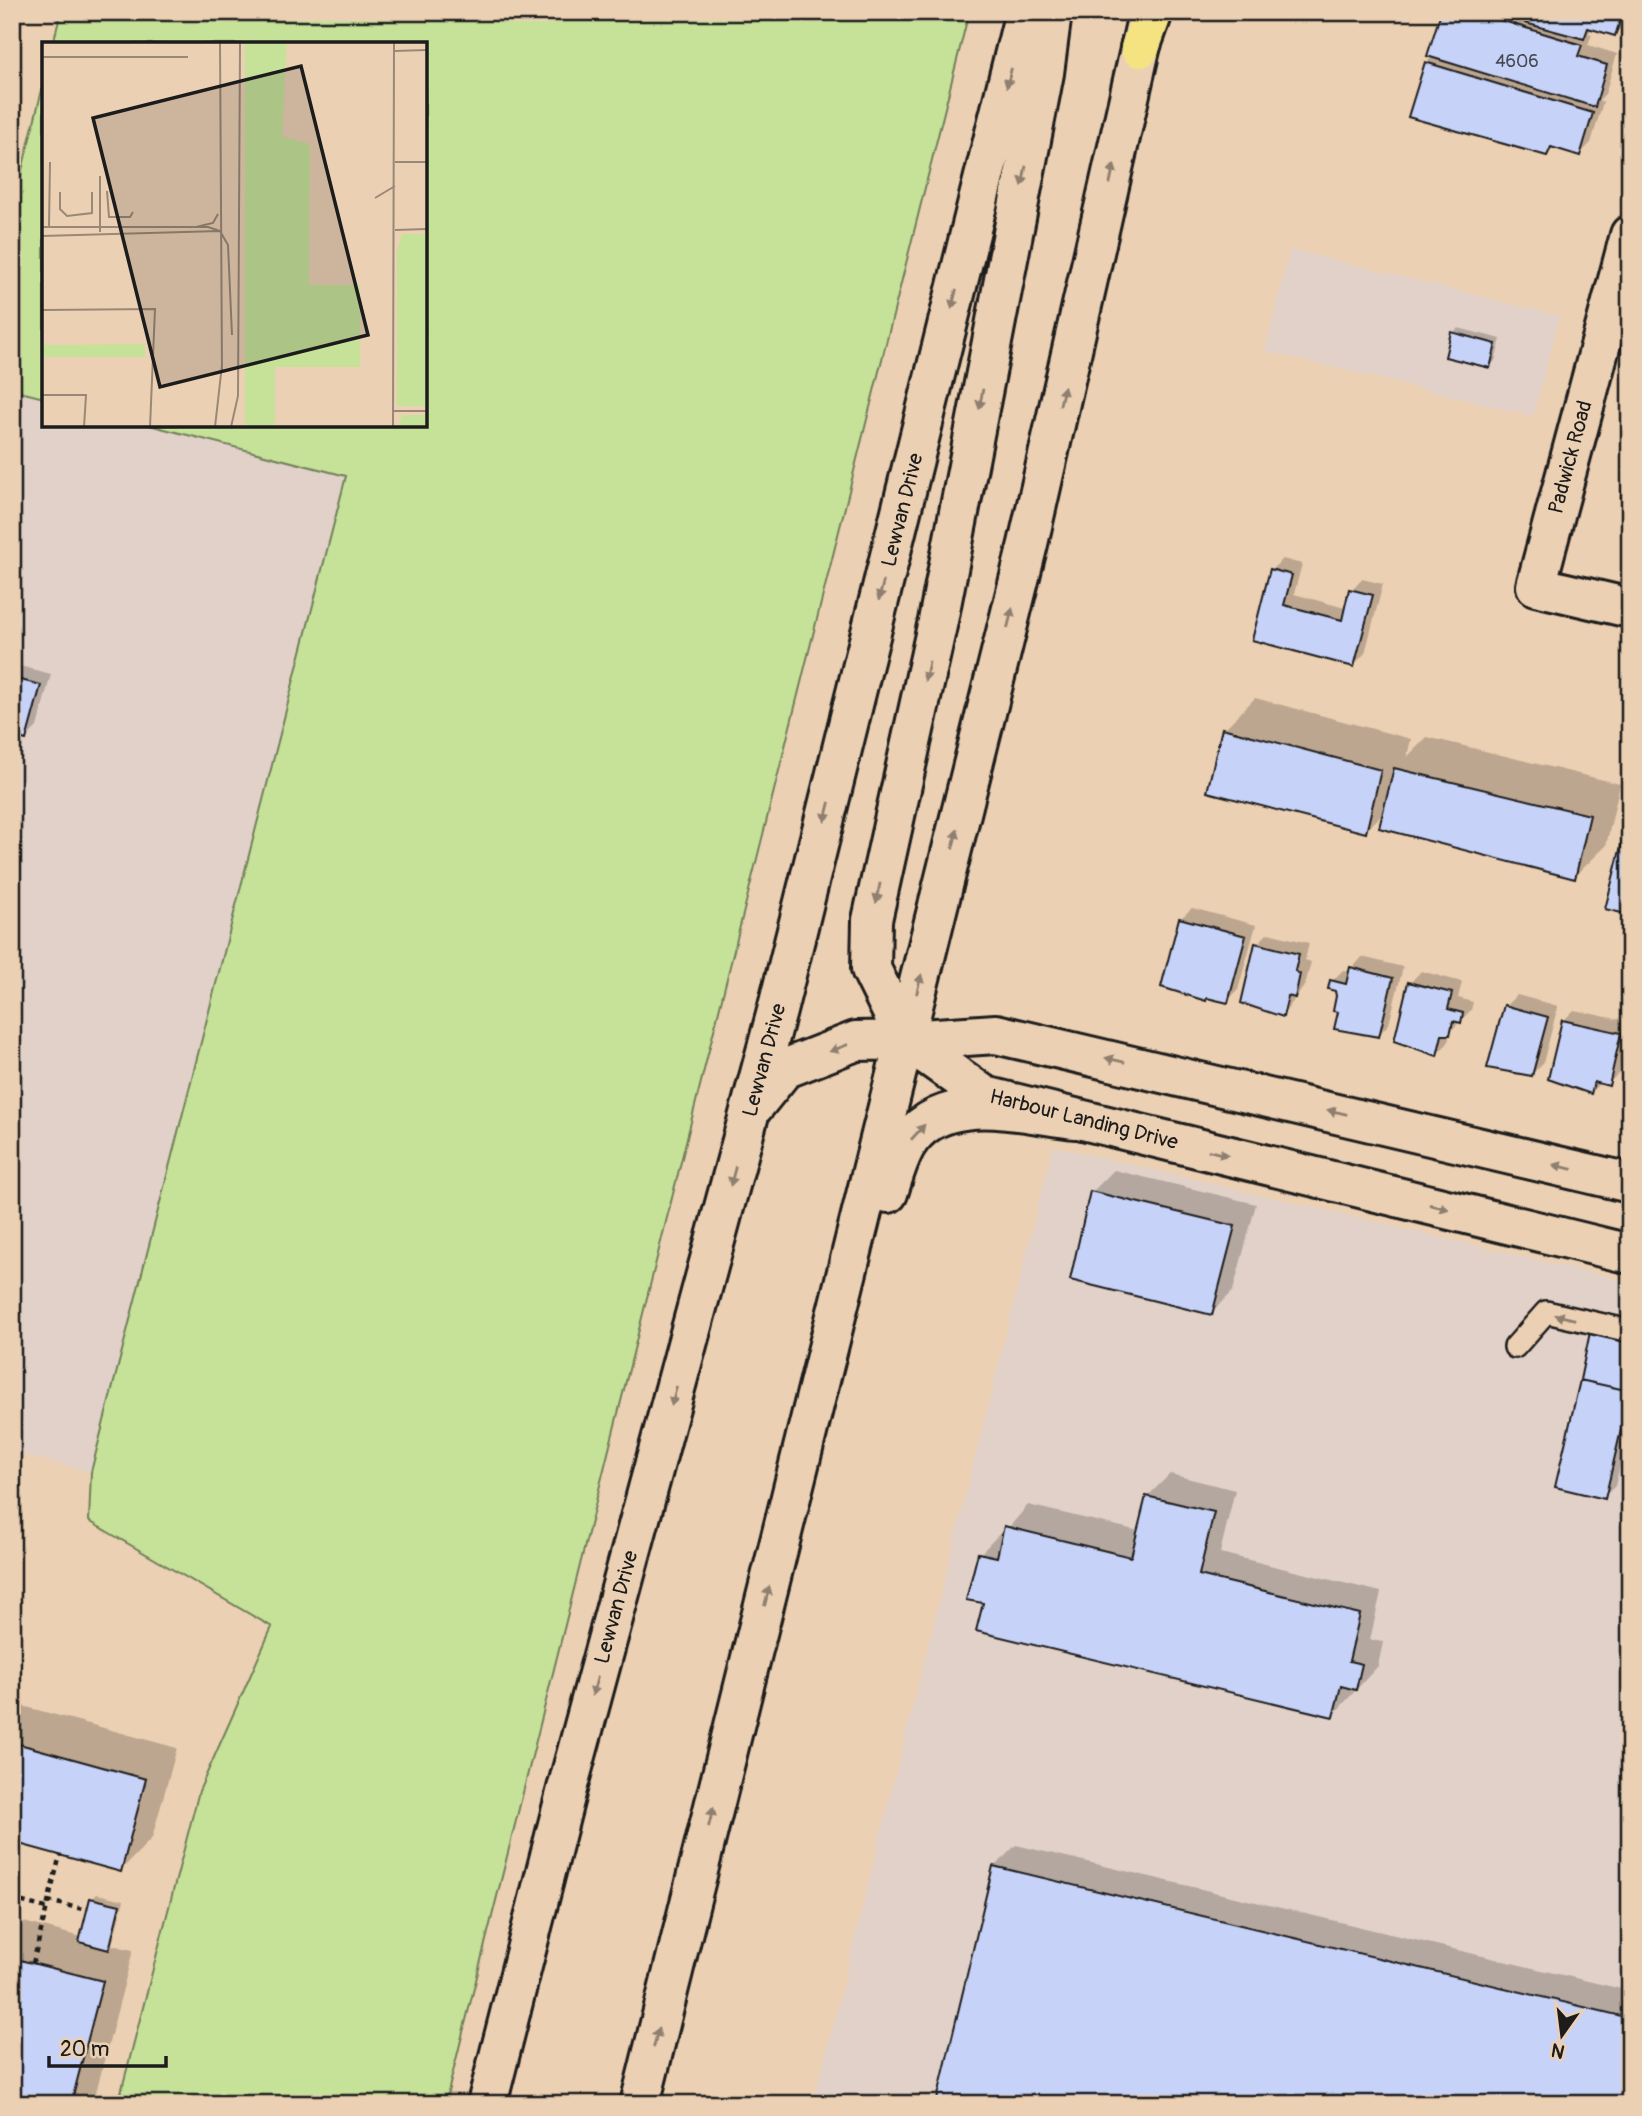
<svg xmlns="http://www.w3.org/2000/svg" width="1642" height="2116" font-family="Pangolin,sans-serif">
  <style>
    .built { fill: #e1d1c8 }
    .green { fill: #c6e299; stroke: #717f5a; stroke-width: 2 }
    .shadow { fill: #0003 }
    .building { fill: #c7d2f9; stroke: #1c1c1c; stroke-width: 2 }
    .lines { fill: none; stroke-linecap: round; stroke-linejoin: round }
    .service-casing { stroke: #1c1c1c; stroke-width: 26 }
    .minor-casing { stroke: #1c1c1c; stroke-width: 44 }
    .tertiary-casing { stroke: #1c1c1c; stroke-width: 44 }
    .secondary-casing { stroke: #1c1c1c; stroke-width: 44 }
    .motorway-casing { stroke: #1c1c1c; stroke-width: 44 }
    .path { stroke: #1c1c1c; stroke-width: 4.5; stroke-dasharray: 5 5; stroke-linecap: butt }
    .service { stroke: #ecd0b3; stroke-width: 21 }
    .minor { stroke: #ecd0b3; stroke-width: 38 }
    .tertiary { stroke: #ecd0b3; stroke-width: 38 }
    .secondary { stroke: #ecd0b3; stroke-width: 38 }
    .motorway { stroke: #f5e382; stroke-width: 38 }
    .oneway { fill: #8e7f6f }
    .labels { text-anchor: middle; stroke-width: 5; stroke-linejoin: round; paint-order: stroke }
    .number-label { font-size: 18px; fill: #474a53 }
    .street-label { font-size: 21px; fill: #1c1c1c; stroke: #ecd0b3 }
    .inset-road { fill: none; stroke: #987; stroke-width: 2 }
    .view { fill: #1c1c1c; fill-opacity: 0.15; stroke: #1c1c1c; stroke-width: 3.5 }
    .inset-edge { fill: none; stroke: #1c1c1c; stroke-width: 3.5 }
  </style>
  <rect width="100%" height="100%" fill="#ecd0b3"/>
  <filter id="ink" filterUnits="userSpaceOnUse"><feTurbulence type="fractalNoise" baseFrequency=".0143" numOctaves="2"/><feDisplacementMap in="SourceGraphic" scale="14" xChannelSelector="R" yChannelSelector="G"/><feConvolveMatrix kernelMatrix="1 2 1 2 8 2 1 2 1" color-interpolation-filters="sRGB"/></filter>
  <g filter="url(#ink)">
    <path class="built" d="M1290,249l270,67 -27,100 -268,-65z
      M12,390l32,8v27h105l197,51 -255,996 -79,-20z
      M1053,1146l577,136v822h-817z"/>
    <path class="green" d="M61,12h908l-524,2092h-327l81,-313 73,-164 -183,-106 2,-49 255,-996 -197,-51h276v-381h-372z
      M44,82v316l-32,-8v-180z"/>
    <path class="shadow" d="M1442,12h187l-3,11 -11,11 -22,-6 -5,5 4,1 -4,11 29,9 -12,40 -7,7 5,1 -12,41 -11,11 -25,-8 -8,9 -121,-92 7,-7z
      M1458,328l43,11 -6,22 -5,5 -37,-33z
      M1283,559l19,5 -8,30 51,14 6,-18 11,-11 21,5 -18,69 -11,12 -100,-26 17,-69z
      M12,664l39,10 -14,53 -11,11 -14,-4z
      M1255,698l156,41 -4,18 20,-20 193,47 -14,62 -32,31 -189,-65 -20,19 -141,-102z
      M1192,908l64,17 -18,65 -11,11 -47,-82z
      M1268,933l41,10 -4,17 6,2 -6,23 -22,30 -26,-71z
      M1362,957l41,10 -14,57 -11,11 -38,-24 -8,-30 11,-11 7,1z
      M1421,971l41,11 -4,16 15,4 -2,8 -21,22 -2,11 -11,11 -21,-5 -6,-66z
      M1517,995l41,11 -15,57 -11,11 -26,-68z
      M1574,1010l56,12 -11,51 -11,11 -7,-2 -10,10 -28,-71z
      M1114,1170l142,34 -23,87 -22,22 -119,-121z
      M1630,1328v97l-15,61 -11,11z
      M1170,1474l65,16 -15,63 161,39 -11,48 13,2 -5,24 -45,49 -348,-113 -5,-48 22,-23 3,1 23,-27 111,26 9,-35z
      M12,1703l165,45 -25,90 -31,32 -109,-30z
      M1016,1845l614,146v113l-636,-237z
      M97,1894l27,6 -12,45 21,5 -40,154h-81v-185l70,18 10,-38z"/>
    <path class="building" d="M1441,12h33l108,33 -4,11 29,9 -12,42 -168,-51z
      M1528,12h95l-8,24 -27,-8 -4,11 -59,-16z
      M1425,62l168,51 -13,43 -29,-9 -4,9 -139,-39z
      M1451,332l45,12 -6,24 -45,-11z
      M1630,463v37l-9,-3z
      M1630,506v33l-8,-2z
      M1270,569l22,6 -8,30 58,15 7,-31 24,6 -19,72 -102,-27z
      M12,678l29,7 -15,55 -14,-4z
      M1222,728l159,42 -15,63 -159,-41z
      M1394,768l196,47 -15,64 -196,-51z
      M1630,811v104l-25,-6z
      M1179,918l67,18 -18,67 -21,-5 -1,3 -45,-14z
      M1255,943l44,11 -4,17 5,3 -5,24 -7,-2 -5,21 -42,-14z
      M1350,967l43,11 -14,59 -45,-8 4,-17 -5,-1 3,-15 -1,-5 -7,-2 2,-9 16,4z
      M1408,982l44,11 -4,16 15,4 -2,10 -8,-2 -3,14h-8l-5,21 -43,-15z
      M1504,1005l44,12 -16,59 -45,-8z
      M1562,1020l59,13 -12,53 -15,-4 -3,12 -43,-15z
      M1090,1191l145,35 -23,89 -142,-35z
      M1590,1332l40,9v50l-50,-11z
      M1580,1380l50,11 -25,108 -50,-12z
      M1146,1496l68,16 -15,63 161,39 -11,47 13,3 -6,26 -15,-4 -8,31 -357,-86 7,-28 -17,-3 12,-47 19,4 7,-31 127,31z
      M12,1742l134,37 -25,93 -109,-30z
      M993,1866l637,152v86h-694z
      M90,1898l30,7 -11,45 -30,-8z
      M12,1958l91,23 -32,123h-59z"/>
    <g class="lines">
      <defs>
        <path id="service" d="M1515,1347l31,-35 84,19"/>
        <path id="minor" d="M1630,235l-94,351 94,22"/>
        <path id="tertiary" d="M906,1040l79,56 645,158
          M906,1040l90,-6 634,149"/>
        <path id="secondary" d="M906,1040l-35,-71 1,-49 66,-299 106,-548 8,-61
          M755,1105l29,-36 72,-28 50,-1
          M888,1193c5,-15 9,-31 17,-46 33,-59 115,-34 170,-28
          M487,2104l80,-315 210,-778 248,-999
          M640,2104l388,-1560 120,-530"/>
        <path id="motorway" d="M1140,48l13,-36"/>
      </defs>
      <use href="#service" class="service-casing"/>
      <use href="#minor" class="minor-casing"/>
      <use href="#tertiary" class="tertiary-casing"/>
      <use href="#secondary" class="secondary-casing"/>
      <use href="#motorway" class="motorway-casing"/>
      <path class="path" d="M12,1899l34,9
        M48,1901l39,9
        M33,1963l27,-108"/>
      <use href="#service" class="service"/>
      <use href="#minor" class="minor"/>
      <use href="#tertiary" class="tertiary"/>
      <use href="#secondary" class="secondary"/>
      <use href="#motorway" class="motorway"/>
    </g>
    <defs><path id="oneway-solid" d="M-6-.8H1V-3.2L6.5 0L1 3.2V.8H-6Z" transform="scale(1.75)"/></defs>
    <g class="oneway">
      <use href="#oneway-solid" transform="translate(1009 78) rotate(104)"/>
      <use href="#oneway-solid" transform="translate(1112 174) rotate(-77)"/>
      <use href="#oneway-solid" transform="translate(1024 176) rotate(101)"/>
      <use href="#oneway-solid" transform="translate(954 299) rotate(104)"/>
      <use href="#oneway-solid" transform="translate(1062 396) rotate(-77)"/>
      <use href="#oneway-solid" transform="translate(981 399) rotate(101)"/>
      <use href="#oneway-solid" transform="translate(881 591) rotate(104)"/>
      <use href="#oneway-solid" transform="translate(1010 618) rotate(-76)"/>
      <use href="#oneway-solid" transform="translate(927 671) rotate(102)"/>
      <use href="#oneway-solid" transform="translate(827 812) rotate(104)"/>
      <use href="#oneway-solid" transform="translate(955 839) rotate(-76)"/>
      <use href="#oneway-solid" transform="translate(878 893) rotate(102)"/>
      <use href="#oneway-solid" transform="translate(919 984) rotate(-76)"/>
      <use href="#oneway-solid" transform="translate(839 1048) rotate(159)"/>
      <use href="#oneway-solid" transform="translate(1115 1060) rotate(-167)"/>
      <use href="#oneway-solid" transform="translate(1337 1112) rotate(-167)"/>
      <use href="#oneway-solid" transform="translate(918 1132) rotate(-48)"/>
      <use href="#oneway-solid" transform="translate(1218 1153) rotate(14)"/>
      <use href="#oneway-solid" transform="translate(1563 1167) rotate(-166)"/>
      <use href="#oneway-solid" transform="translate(733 1176) rotate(105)"/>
      <use href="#oneway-solid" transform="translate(1439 1207) rotate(14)"/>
      <use href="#oneway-solid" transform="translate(1565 1317) rotate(-167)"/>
      <use href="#oneway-solid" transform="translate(674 1396) rotate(105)"/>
      <use href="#oneway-solid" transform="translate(767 1596) rotate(-76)"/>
      <use href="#oneway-solid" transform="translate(595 1686) rotate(105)"/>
      <use href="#oneway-solid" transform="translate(711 1817) rotate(-76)"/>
      <use href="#oneway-solid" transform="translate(656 2038) rotate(-76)"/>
    </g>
  </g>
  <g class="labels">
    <g class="number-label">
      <text x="1517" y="67">4606</text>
    </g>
    <g class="street-label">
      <text transform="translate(1570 457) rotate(-75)" y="7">Padwick Road</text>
      <text transform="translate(902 510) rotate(-76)" y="7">Lewvan Drive</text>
      <text transform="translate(764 1060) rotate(-75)" y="7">Lewvan Drive</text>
      <text transform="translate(1084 1119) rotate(14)" y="7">Harbour Landing Drive</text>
      <text transform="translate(616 1607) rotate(-75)" y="7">Lewvan Drive</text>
    </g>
  </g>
  <g transform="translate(42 42)">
    <rect width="385" height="385" fill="#ecd0b3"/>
    <path d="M203,0h42l-5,94 27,8 1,7 -1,134h51v82h-85v60h-30zM360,192h25v172h-30v-156zM103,302v13h-103v-12zM360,373h25v12h-29z" fill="#c6e299"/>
    <path class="inset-road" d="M178,0l2,329M352,9l33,-1M0,15h146M353,120h32M65,149l2,26h21l3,-5M18,150v17l7,7 25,-3v-21M333,156l20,-12M0,185h166l12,4M7,185l1,-65M154,185l17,-4 5,-9M353,188l32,-1M178,189l8,14 4,90M58,190v-56M0,194l178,-5M0,268l113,-1 -5,118M0,353h44l-2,32M351,369h34M173,385l7,-62M189,385l7,-31 2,-354M351,385l1,-385"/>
    <path class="view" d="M259,24l67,269 -208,52 -67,-269z"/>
    <rect width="385" height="385" class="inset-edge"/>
  </g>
  <rect width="1642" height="2116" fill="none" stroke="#ecd0b3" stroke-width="42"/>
  <rect x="21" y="21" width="1600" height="2074" fill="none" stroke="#1c1c1c" stroke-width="2.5" filter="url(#ink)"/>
  <g transform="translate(1562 2035) rotate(194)" stroke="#ecd0b3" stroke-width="5" paint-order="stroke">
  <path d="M0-5L12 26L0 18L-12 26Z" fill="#1c1c1c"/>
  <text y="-10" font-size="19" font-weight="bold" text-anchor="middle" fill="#1c1c1c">N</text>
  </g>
  <path d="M49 2056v10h117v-10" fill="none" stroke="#1c1c1c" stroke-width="3.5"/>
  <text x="60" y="2056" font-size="21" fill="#1c1c1c" stroke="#ecd0b3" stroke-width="5" paint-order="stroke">20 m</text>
</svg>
